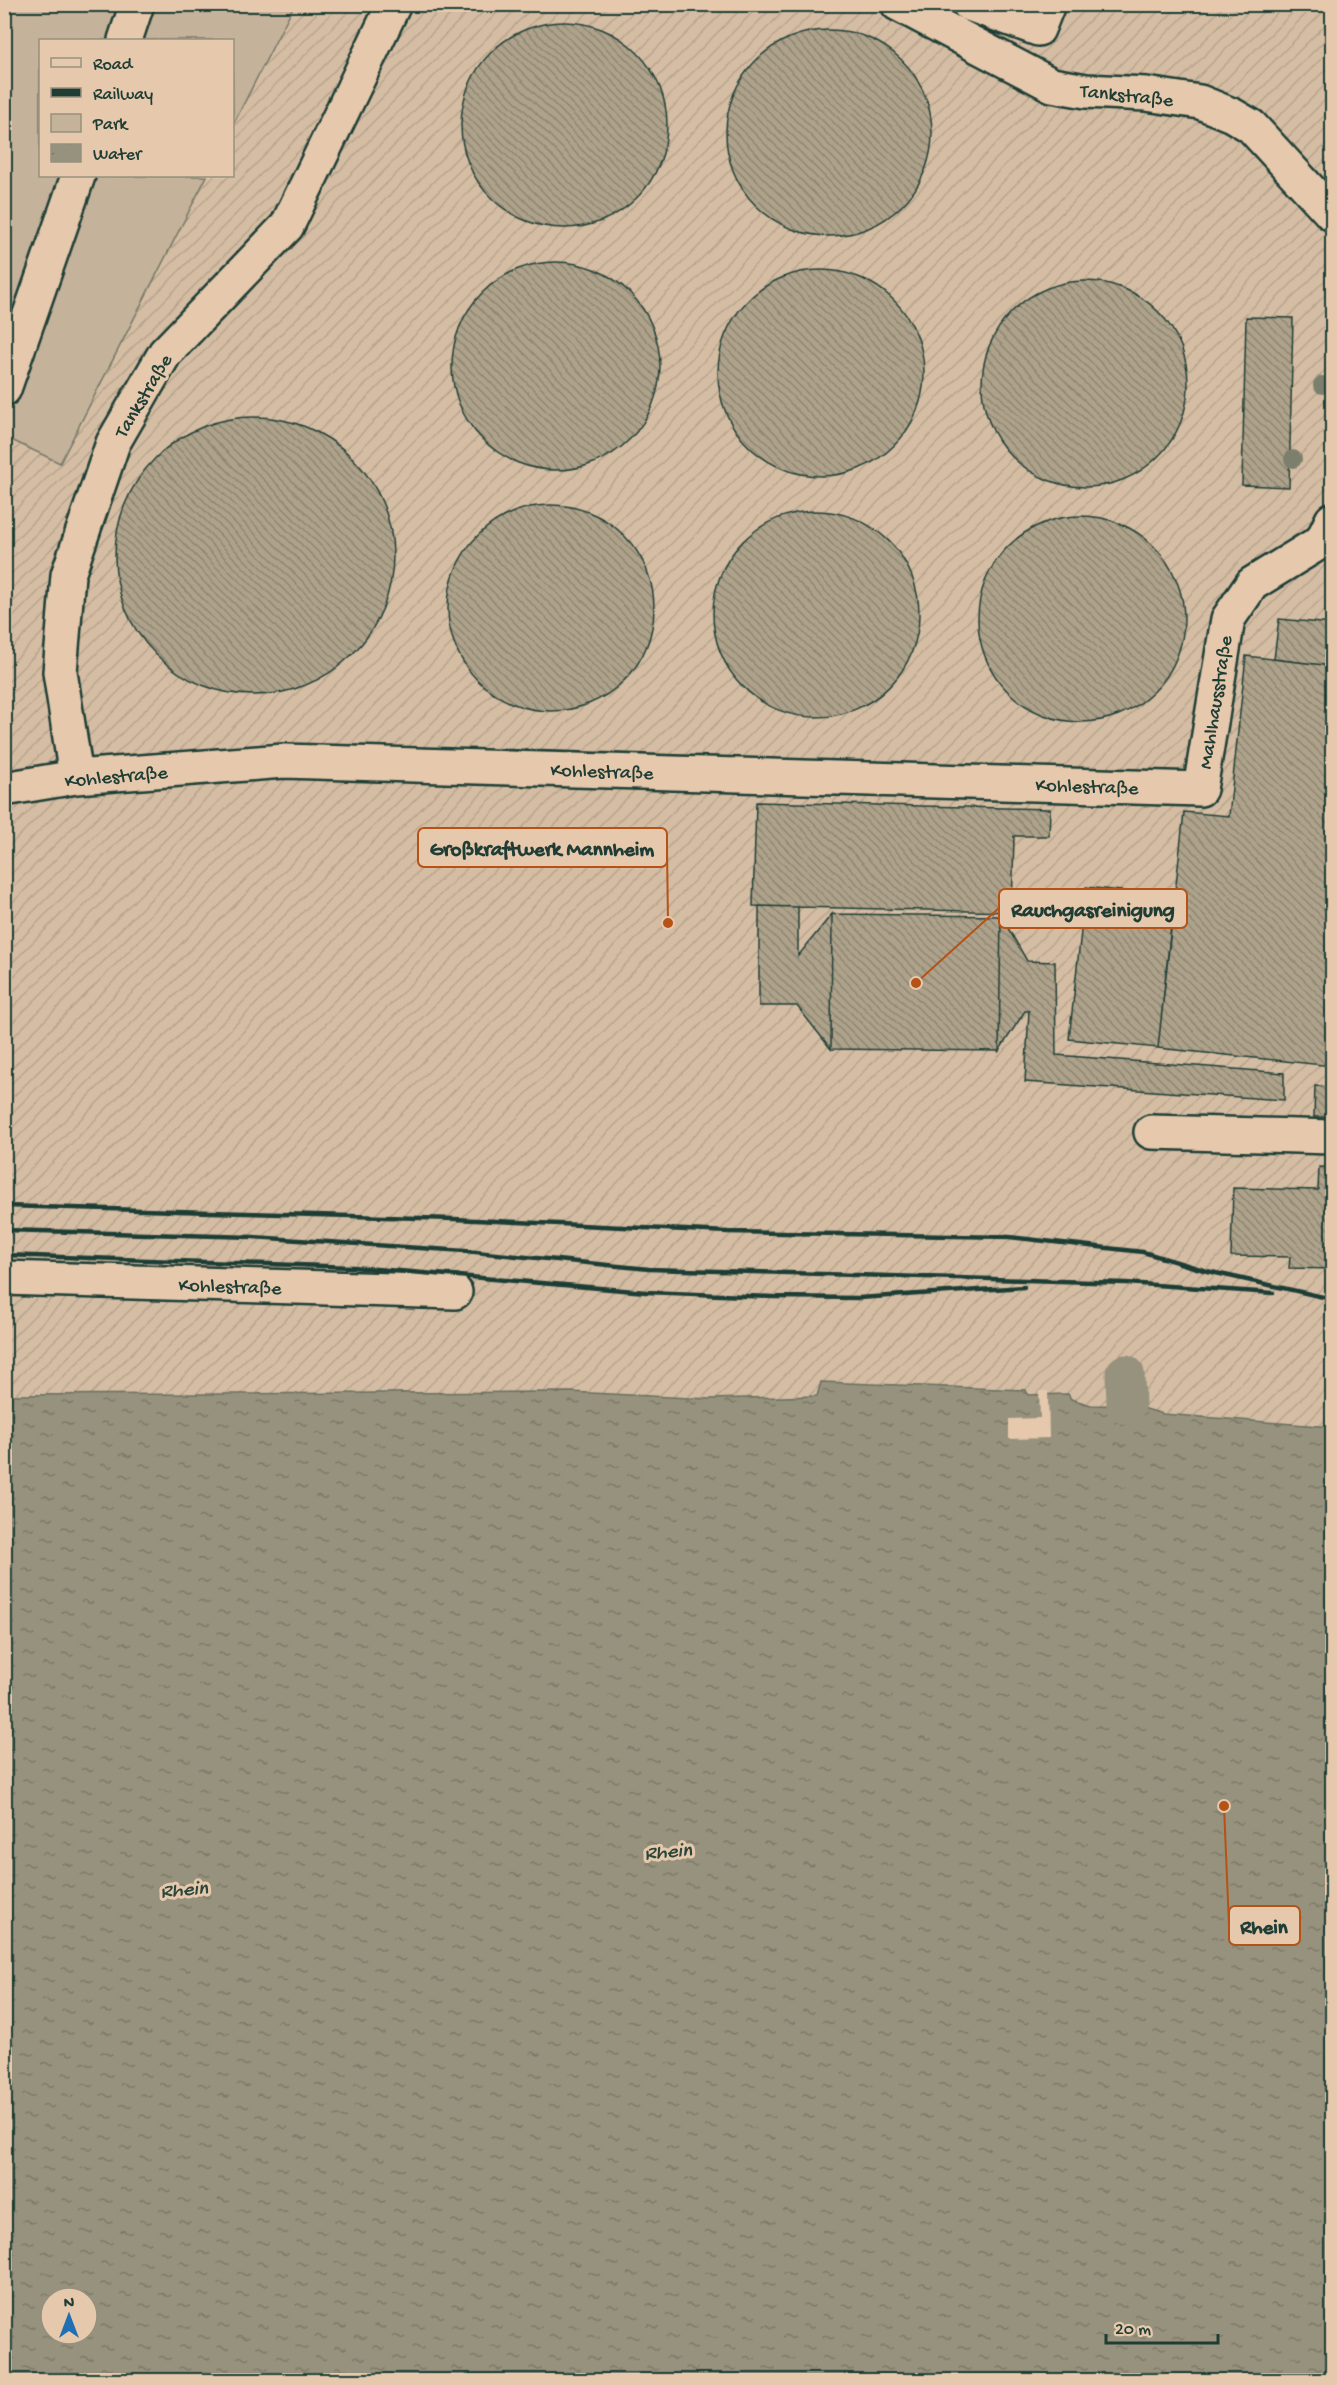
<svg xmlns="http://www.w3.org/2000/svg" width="1337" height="2385" font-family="'Gochi Hand',sans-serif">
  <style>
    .industrial { fill: url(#industrial-furrows) }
    .green { fill: #c5b29a; stroke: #727867; stroke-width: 1.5 }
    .water { fill: url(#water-ripples); stroke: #677060; stroke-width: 1.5; fill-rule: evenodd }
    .pier { fill: #e6c9ad }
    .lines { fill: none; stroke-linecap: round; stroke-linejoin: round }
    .canal { stroke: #97927d; stroke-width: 39 }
    .building { fill: url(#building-back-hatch); stroke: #1f3d34; stroke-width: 1.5 }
    .minor-casing { stroke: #1f3d34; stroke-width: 38 }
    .minor { stroke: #e6c9ad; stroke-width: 33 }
    .rail { stroke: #1f3d34; stroke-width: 4.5 }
    .tree { fill: #7d7f6d }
    .labels { text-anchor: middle; stroke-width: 6; stroke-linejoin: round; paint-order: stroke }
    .street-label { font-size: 20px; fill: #1f3d34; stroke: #e6c9ad }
    .water-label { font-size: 21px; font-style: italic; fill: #2b463b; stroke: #e6c9ad }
    .leader { fill: none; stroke: #b65216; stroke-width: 2 }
    .callout-dot { fill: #b65216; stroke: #e6c9ad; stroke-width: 2 }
    .callout { fill: #e6c9ad; stroke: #b65216; stroke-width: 2 }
    .callout-label { font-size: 21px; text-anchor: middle; font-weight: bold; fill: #1f3d34 }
  </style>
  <defs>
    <pattern id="industrial-furrows" width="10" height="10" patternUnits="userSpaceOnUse" patternTransform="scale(1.5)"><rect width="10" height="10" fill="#d5bda3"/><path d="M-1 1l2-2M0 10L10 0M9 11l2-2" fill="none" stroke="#b6a38d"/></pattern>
    <pattern id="water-ripples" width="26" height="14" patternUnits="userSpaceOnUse" patternTransform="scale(1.5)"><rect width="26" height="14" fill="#97927d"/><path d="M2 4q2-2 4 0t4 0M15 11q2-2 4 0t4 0" fill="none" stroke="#7b7867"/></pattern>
    <pattern id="building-back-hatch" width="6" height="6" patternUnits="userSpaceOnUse" patternTransform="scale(1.5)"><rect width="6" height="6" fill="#aea28b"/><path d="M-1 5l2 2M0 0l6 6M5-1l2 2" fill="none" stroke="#8d8572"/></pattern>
  </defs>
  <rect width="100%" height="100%" fill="#e6c9ad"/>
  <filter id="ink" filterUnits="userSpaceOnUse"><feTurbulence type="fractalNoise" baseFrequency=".0167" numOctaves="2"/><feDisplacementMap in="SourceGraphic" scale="12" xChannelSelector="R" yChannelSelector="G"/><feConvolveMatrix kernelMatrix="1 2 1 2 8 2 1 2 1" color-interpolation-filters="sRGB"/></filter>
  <g filter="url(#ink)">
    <path class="industrial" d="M294,5h642l108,38 15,-38h273v1422l-169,-13 -27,-8 -45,-1 -20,-6 -3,-5 -41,1 -1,-5 -181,-5 -8,-3 -19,14 -108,3 -140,-7 -565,3v-957l55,25 147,-287h25l1,-51z"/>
    <path class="green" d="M5,5h289l-61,120 -1,-85h-192v136h167l-147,287 -55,-26z"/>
    <path class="water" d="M821,1382l205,8 2,5 40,-1 3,5 20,6 45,1 27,8 169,13v953h-1327l-1,-985 566,-3 140,7 107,-3zM51,2298h36v36h-36z"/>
    <path class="pier" d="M1039,1391h9l1,47 -40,1v-20l31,-1z"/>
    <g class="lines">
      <path class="canal" d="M1125,1374l1,31"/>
    </g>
    <path class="building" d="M461 125a103 103 0 1 1 206 0a103 103 0 1 1-206 0Z
      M726 133a103 103 0 1 1 206 0a103 103 0 1 1-206 0Z
      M452 366a104 104 0 1 1 208 0a104 104 0 1 1-208 0Z
      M718 373a103 103 0 1 1 206 0a103 103 0 1 1-206 0Z
      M982 384a103 103 0 1 1 206 0a103 103 0 1 1-206 0Z
      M1246,317l47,1 -4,169 -47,-2z
      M115 556a139 139 0 1 1 278 0a139 139 0 1 1-278 0Z
      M448 608a103 103 0 1 1 206 0a103 103 0 1 1-206 0Z
      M713 614a103 103 0 1 1 206 0a103 103 0 1 1-206 0Z
      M978 619a103 103 0 1 1 206 0a103 103 0 1 1-206 0Z
      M1279,619l53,5v42l-58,-7z
      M1246,656l86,10v400l-174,-18 26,-236 45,4z
      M756,802l294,7 -1,27h-35l-2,76 -259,-6z
      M1086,887l88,10 -16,151 -89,-9z
      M759,906l39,1v49l34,-42 -1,135 -34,-43h-38z
      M832,914l169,2 -2,135 -168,-2z
      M1001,916l26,45 28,1 1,93 228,18v27l-259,-18 4,-71h-4l-26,40z
      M1315,1086l17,1v30h-18z
      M1319,1167l13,1v101l-43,-1 1,-11 -59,-1 2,-68 85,2z"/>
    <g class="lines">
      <defs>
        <path id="minor" d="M898,4l154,81 34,6 60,3 54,8 32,13 19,11 81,88
          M969,4l69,25 10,-25
          M125,40l12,-36
          M4,389l74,-213
          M76,777l-16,-105 8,-97 45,-132 52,-90 122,-127 107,-222
          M4,789l72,-12 208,-16 916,28 28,-170 24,-35 70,-43 10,-21
          M1151,1132l181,5
          M4,1278l451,14"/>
      </defs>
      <use href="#minor" class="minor-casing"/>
      <use href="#minor" class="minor"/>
      <path class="rail" d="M4,1206l450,13 274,13 281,5 134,15 64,19 125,28
        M4,1230l249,7 212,14 184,18 477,14 147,10
        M4,1255l349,12 293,25 128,5 85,1 165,-11"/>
    </g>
    <g class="tree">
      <circle cx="1322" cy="385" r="9"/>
      <circle cx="1293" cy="459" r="9"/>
    </g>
  </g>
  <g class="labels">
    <g class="street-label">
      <text transform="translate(1127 94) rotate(6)" y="7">Tankstraße</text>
      <text transform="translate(142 395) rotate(-59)" y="7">Tankstraße</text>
      <text transform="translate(1214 702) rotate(-81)" y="7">Mahlhausstraße</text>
      <text transform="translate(602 770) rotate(2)" y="7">Kohlestraße</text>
      <text transform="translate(116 775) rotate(-5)" y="7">Kohlestraße</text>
      <text transform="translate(1087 785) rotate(2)" y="7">Kohlestraße</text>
      <text transform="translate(230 1285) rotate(2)" y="7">Kohlestraße</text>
    </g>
    <g class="water-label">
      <text transform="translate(668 1850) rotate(-4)" y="7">Rhein</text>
      <text transform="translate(184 1888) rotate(-4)" y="7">Rhein</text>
    </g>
  </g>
  <path class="leader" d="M668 923L667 848M916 983L999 908M1224 1806L1229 1926"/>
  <g class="callout-dot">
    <circle cx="668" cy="923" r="6"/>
    <circle cx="916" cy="983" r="6"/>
    <circle cx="1224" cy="1806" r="6"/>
  </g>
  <g class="callout">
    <rect x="418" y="828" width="249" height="39" rx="6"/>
    <rect x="999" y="889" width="188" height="39" rx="6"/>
    <rect x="1229" y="1906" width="71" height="39" rx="6"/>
  </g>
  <g class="callout-label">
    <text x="542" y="855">Großkraftwerk Mannheim</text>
    <text x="1093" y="916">Rauchgasreinigung</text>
    <text x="1264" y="1933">Rhein</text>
  </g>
  <rect width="1337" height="2385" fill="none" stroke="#e6c9ad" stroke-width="24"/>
  <rect x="12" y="12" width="1313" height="2361" fill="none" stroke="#1f3d34" stroke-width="2" filter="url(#ink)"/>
  <rect x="39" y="39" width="195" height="138" fill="#e6c9ad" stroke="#96917d" stroke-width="1.5"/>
  <rect x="51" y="58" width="30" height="9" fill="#e6c9ad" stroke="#96917d" stroke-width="1.5"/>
  <text x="93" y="69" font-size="18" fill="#1f3d34">Road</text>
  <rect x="51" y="88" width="30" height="9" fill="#1f3d34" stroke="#96917d" stroke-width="1.5"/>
  <text x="93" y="99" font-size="18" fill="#1f3d34">Railway</text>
  <rect x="51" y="114" width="30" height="18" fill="#c5b29a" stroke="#96917d" stroke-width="1.5"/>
  <text x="93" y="129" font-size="18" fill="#1f3d34">Park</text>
  <rect x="51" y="144" width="30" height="18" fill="url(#water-ripples)" stroke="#96917d" stroke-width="1.5"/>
  <text x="93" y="159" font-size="18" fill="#1f3d34">Water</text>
  <g transform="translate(69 2316)"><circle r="28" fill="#e6c9ad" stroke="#96917d" stroke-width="1.5"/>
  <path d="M0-4.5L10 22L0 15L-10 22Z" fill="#1f6fb2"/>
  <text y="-9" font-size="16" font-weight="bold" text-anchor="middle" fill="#1f3d34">N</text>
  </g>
  <path d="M1106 2334v9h112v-9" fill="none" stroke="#1f3d34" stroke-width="3"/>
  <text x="1115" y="2334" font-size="18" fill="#1f3d34" stroke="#e6c9ad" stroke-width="4.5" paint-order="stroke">20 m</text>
</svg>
